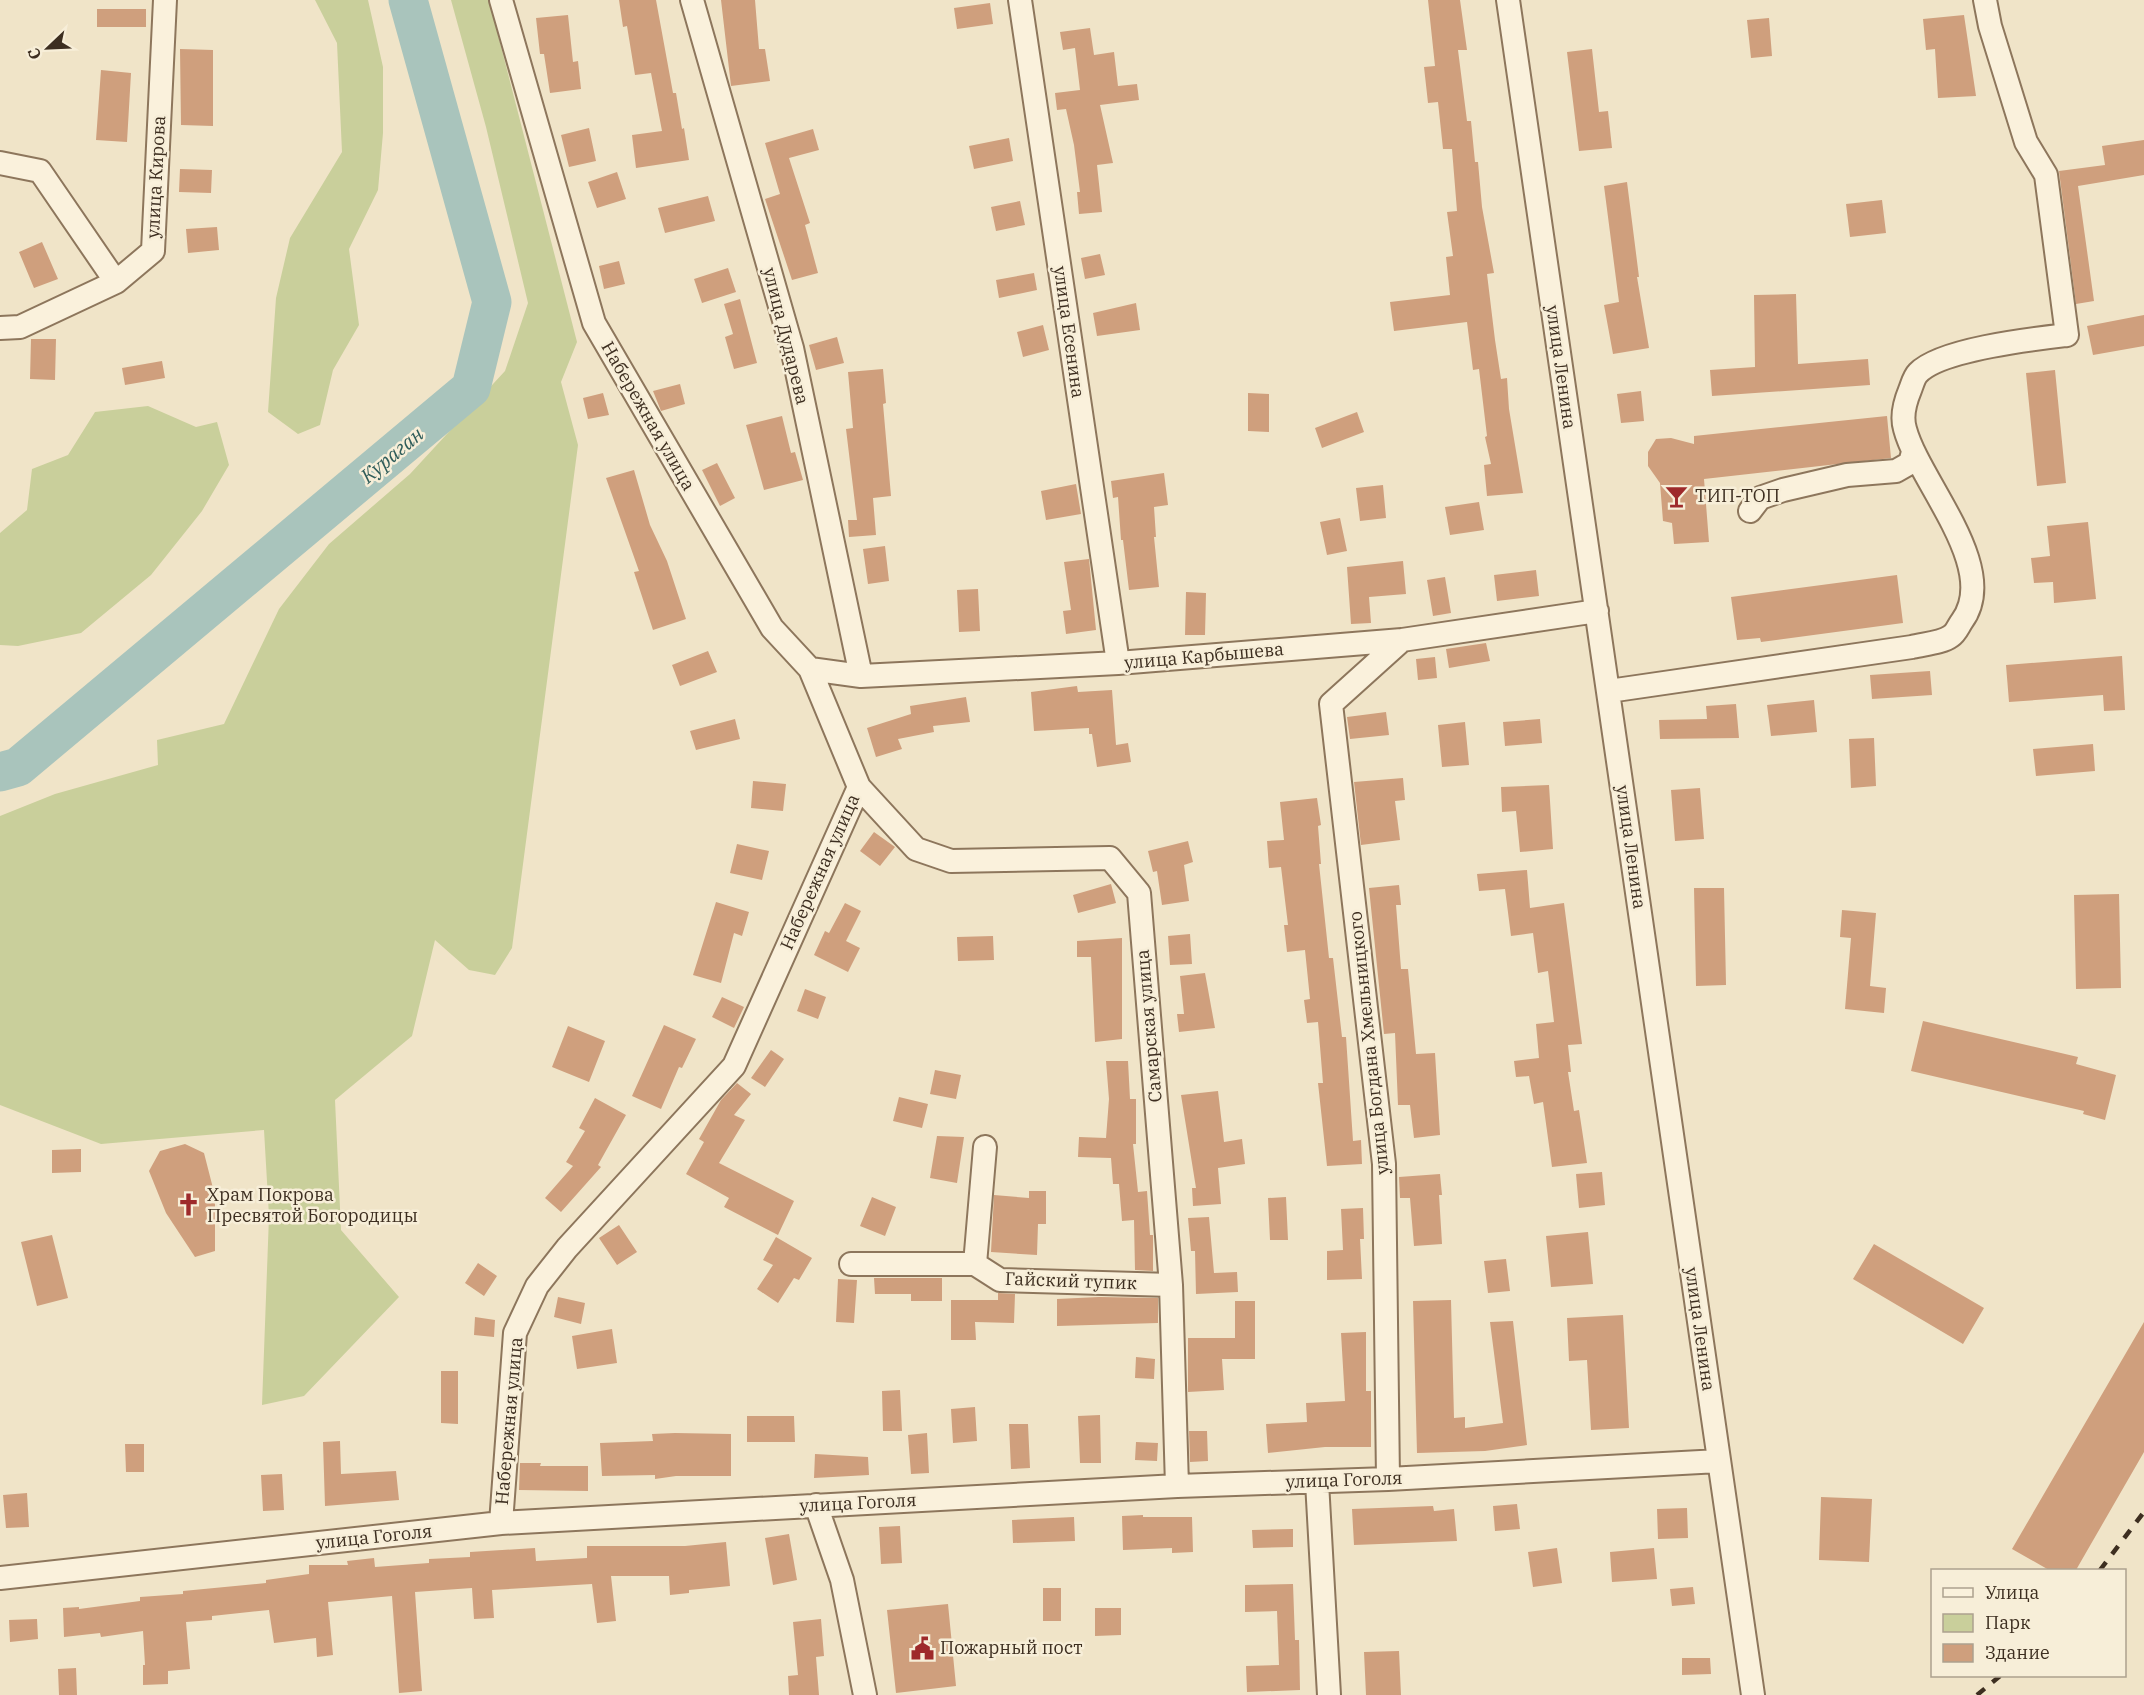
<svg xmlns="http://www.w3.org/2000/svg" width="2144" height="1695" font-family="'IBM Plex Serif',serif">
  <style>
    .green { fill: #c9cf9b }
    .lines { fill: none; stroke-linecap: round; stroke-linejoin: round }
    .river { stroke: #a9c4bc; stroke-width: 39 }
    .building { fill: #cf9f7d }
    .street-casing { stroke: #8d765c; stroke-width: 26 }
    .street { stroke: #faf1dc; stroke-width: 22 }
    .rail { stroke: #3d2e20; stroke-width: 4.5; stroke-dasharray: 10 10; stroke-linecap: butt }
    .labels { text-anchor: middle; stroke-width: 5; stroke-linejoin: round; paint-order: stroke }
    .street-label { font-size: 18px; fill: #3d2e20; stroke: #f7eed8 }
    .poi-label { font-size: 18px; fill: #3d2e20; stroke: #f7eed8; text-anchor: start }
    .water-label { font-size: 20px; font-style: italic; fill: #2f5d5a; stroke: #f7eed8 }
  </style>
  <rect width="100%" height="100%" fill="#f0e4c8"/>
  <path class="green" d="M315,0h53l15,67v66l-5,57 -29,59 10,76 -26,45 -13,55 -22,9 -30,-22 8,-114 14,-60 52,-86 -5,-109z
    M451,0h38l88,342 -16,40 17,63 -66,503 -17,27 -26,-5 -34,-30 -23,96 -77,64 6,130 58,67 -95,99 -42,9 7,-189 -5,-86 -163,14 -101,-39v-289l55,-22 103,-29 -1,-25 67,-16 55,-115 50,-65 81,-70 95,-103 23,-68 -42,-176z
    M148,406l48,21 21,-5 12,43 -27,46 -51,64 -70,58 -63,13 -18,-1v-112l27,-23 5,-41 36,-14 27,-43z"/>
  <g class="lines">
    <path class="river" d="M0,772l18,-5 453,-379 21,-86 -84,-302"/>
  </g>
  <path class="building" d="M619,0h37l17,93h3l6,36 2,-1 5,32 -53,8 -4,-33 30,-4 -11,-58 -16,2 -8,-49 -4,1z
    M721,0h34l4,49h6l5,32 -39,5z
    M1428,0h32l7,50h-9l9,71h4l4,41h3l4,45 12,66 -7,1 8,66 6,39 6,-1 2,31 14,84 -36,3 -3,-31 7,-1 -6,-27 2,-1 -8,-67 -6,1 -6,-48 -73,9 -4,-29 60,-7 -4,-38 7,-1 -6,-44 10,-1 -5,-62h-9l-5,-47 -10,1 -4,-36 11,-1z
    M990,3l3,21 -36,5 -3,-21z
    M97,9h49v18h-49z
    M568,15l5,47 5,-1 3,28 -31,4 -6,-39h-4l-4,-36z
    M1964,15l12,81 -38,2 -3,-49 -9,1 -3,-31z
    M1769,18l3,38 -21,2 -4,-38z
    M1090,28l4,27 20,-3 4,34 19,-2 2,16 -39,5 13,58 -16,2 5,47 -23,2 -2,-22h3l-6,-47 -8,-36 -9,1 -2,-17 25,-3 -5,-42 -12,2 -3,-18z
    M180,49l33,1v76l-32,-1z
    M1592,49l7,63 9,-1 4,37 -33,3 -12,-99z
    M101,70l30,3 -4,69 -31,-2z
    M589,128l7,33 -27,6 -8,-32z
    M813,129l6,21 -30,8 21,65 -5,2 13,48 -26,7 -27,-81 15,-5 -15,-51z
    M1009,138l4,23 -39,8 -5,-23z
    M2144,140v35l-66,11 16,115 -18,3 -17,-133 46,-6 -3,-19z
    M180,169l32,1 -1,23 -32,-1z
    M617,172l9,27 -29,9 -9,-26z
    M1627,182l12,95h-2l12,71 -36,6 -9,-49 15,-3 -15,-116z
    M708,196l7,25 -50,12 -7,-25z
    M1882,200l4,33 -36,4 -4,-33z
    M1020,201l5,24 -29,6 -5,-24z
    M217,227l2,23 -31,3 -2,-24z
    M42,242l16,37 -24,9 -15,-36z
    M1100,254l5,21 -20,4 -4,-21z
    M619,261l6,23 -21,5 -5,-23z
    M728,268l8,24 -34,11 -8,-24z
    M1034,273l3,17 -38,8 -3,-18z
    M1796,294l2,70 70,-5 2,26 -158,11 -2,-26 45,-3 -1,-72z
    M740,299l17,64 -23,6 -9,-32 8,-3 -9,-30z
    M1136,303l4,27 -43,6 -4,-23z
    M2144,315v31l-51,9 -6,-29z
    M1043,325l6,25 -26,7 -6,-25z
    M837,337l7,26 -28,7 -7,-25z
    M31,339h25l-1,41 -25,-1z
    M162,361l3,17 -40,7 -3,-17z
    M883,369l3,34 -3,1 8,92 -18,2 3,37 -27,2 -1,-17h9l-11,-91 7,-1 -5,-56z
    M2055,370l11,113 -29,3 -11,-113z
    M680,384l5,20 -24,7 -8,-20z
    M1641,391l3,30 -23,2 -4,-29z
    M603,393l6,22 -21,4 -5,-21z
    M1248,393l21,1v38l-21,-1z
    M1357,412l7,20 -42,16 -7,-20z
    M782,416l9,37 4,-1 8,28 -39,10 -18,-65z
    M1887,416l4,42 -187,21 5,63 -35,2 -2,-21 -9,-2 -3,-38 -12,-17v-14l8,-13 15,-1 23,6v-8z
    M717,463l18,35 -15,8 -18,-36z
    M634,470l16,55 17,36 19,58 -33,11 -19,-58 5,-1 -33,-93z
    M1164,473l4,32 -14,2 2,30h-2l5,50 -30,3 -6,-50h-2l-3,-43 -5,1 -2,-17z
    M1076,484l5,30 -35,6 -5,-29z
    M1383,485l3,33 -26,3 -4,-33z
    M1479,502l5,28 -34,5 -5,-28z
    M1340,518l7,33 -20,4 -7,-33z
    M2088,522l8,77 -42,4 -1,-21 -19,1 -3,-25 19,-2 -3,-30z
    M885,546l4,35 -21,3 -5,-35z
    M1089,559l7,71 -30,4 -3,-23 8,-1 -7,-48z
    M1403,561l3,33 -37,3 2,26 -20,1 -4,-57z
    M1536,570l3,26 -42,5 -3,-26z
    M1897,575l6,48 -142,19 -1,-4 -23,2 -6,-43z
    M1445,577l6,36 -18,3 -6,-36z
    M978,589l2,42 -21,1 -2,-42z
    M1186,592l20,1 -1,42h-20z
    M1486,643l4,18 -41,7 -3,-19z
    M708,651l9,21 -37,14 -8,-21z
    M2122,656l3,54 -21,1 -1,-16 -94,7 -3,-37z
    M1435,657l2,21 -19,2 -2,-21z
    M1930,671l2,24 -60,4 -2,-24z
    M1077,686l1,6 34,-2 4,55 12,-2 3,19 -34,5 -5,-33h-3v-6l-55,3 -3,-39z
    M966,697l4,25 -37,4 1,6 -36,7 4,10 -26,8 -9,-29 44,-14 -1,-8z
    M1814,700l3,32 -46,4 -4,-31z
    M1736,704l3,34 -79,1 -1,-19 48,-1 -1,-13z
    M1386,712l3,23 -39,4 -3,-22z
    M735,719l5,20 -44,11 -6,-19z
    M1540,719l2,24 -37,3 -2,-24z
    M1465,722l4,43 -27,2 -4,-42z
    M1874,738l2,48 -25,2 -2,-49z
    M2093,744l2,27 -59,5 -3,-27z
    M1403,778l2,22 -10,1 5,39 -39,5 -7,-63z
    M753,781l33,3 -3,27 -32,-3z
    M1549,785l4,64 -33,3 -4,-41 -14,1 -1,-25z
    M1700,788l4,51 -29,2 -4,-51z
    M1317,798l4,27 -3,1 3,38h-2l10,94h4l9,79h4l7,104 8,-1 1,24 -35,2 -9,-83h5l-5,-61 -11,1 -3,-23 6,-1 -5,-49 -18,2 -3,-27h4l-7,-58 -12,1 -2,-27 17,-1 -4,-38z
    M874,832l21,15 -15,19 -20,-15z
    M1188,841l5,21 -9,3 5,36 -27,4 -5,-34 -4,1 -5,-21z
    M737,844l32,7 -7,29 -32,-7z
    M1527,870l3,38 34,-5 18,141 -14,1 3,27h-3l6,39 5,-1 8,53 -35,4 -9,-65 -9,2 -5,-28 -13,1 -2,-16 25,-3 -3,-34 18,-2 -6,-51 -10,2 -5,-40 -22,3 -6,-47 -26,2 -2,-17z
    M1111,884l5,19 -38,10 -5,-18z
    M1399,885l2,20h-5l5,64h7l8,85 19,-1 5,82 -26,3 -4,-33h-12l-3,-72 -11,1 -15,-146z
    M1694,888h30l2,97 -30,1z
    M2119,894l2,94 -45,1 -2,-94z
    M716,902l33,10 -7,24 -8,-3 -13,50 -28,-8z
    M845,903l16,8 -15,30 14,7 -12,24 -34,-17 11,-24 4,2z
    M1842,910l34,3 -6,73 16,2 -2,25 -39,-4 6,-71 -11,-1z
    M1190,934l2,30 -22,1 -2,-29z
    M993,936l1,24 -36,1 -1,-24z
    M1122,938v101l-27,3 -4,-85h-14v-16z
    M1205,973l10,55 -36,4 -2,-18h7l-4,-38z
    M805,989l21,8 -8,22 -21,-8z
    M722,997l22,10 -10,21 -22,-11z
    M1923,1021l155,36 -2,7 40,11 -11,45 -22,-6 1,-3 -173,-40z
    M664,1025l32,14 -14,29 -3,-1 -18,42 -29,-13z
    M568,1026l37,15 -16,41 -37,-15z
    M771,1050l13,9 -19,28 -14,-9z
    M1106,1061h22l2,38h6v45h-3l5,48 9,-1 3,44h3v36l-18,-1 -1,-50 -12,1 -3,-37h-6l-2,-26 -33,-1 1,-20 27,1 3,-39z
    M935,1070l26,5 -5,24 -26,-5z
    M737,1083l14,11 -17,21 11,5 -26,43 75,38 -16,34 -54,-28 5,-9 -43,-24 18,-32 -5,-3 22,-39z
    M1218,1091l6,51 18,-3 3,25 -27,4 3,36 -28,2 -1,-18h4l-15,-93z
    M899,1097l29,7 -6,24 -29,-7z
    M595,1098l31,17 -28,50 3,2 -40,45 -16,-14 28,-32 -7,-4 19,-31 -6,-3z
    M937,1136l27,1 -7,46 -27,-5z
    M185,1144l19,9 11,43v55l-20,6 -29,-44 -17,-42 11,-20z
    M81,1149v23l-29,1v-23z
    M1602,1172l3,33 -26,3 -3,-34z
    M1440,1174l2,21h-3l3,49 -28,2 -4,-48h-10l-1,-21z
    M1029,1191h17v33h-8l-1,31 -46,-3 3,-57 35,3z
    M872,1197l24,10 -11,29 -25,-10z
    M1286,1197l2,43h-18l-2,-42z
    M1363,1208l1,31h-4l2,40 -35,1v-29l16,-1 -2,-41z
    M1209,1217l5,56 23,-1 1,20 -42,2 -1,-43h-4l-3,-33z
    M619,1225l18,27 -20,13 -18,-27z
    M1588,1232l5,52 -42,3 -5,-51z
    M52,1235l16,63 -31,8 -16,-64z
    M776,1237l36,21 -13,22 -5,-2 -16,25 -21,-14 16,-24 -10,-5z
    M1874,1244l110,64 -21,36 -110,-65z
    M1506,1259l4,32 -22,2 -4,-32z
    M478,1263l19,13 -13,20 -19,-13z
    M874,1278h68v23h-31v-7h-36z
    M838,1279l19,1 -3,43 -18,-1z
    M998,1293l17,1 -1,29 -39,-1 1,18h-25v-40h47z
    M558,1297l27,6 -4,21 -27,-7z
    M1099,1297l59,1v25l-101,3v-27z
    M1451,1300l3,118 11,-1v11l38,-5 -13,-101 23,-1 14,124 -42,6 -68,2 -4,-152z
    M1235,1301h20v58h-33l2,31 -36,2v-54h47z
    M1623,1315l6,113 -38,2 -4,-70 -18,1 -2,-43z
    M475,1317l20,3 -1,17 -20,-2z
    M2144,1322v130l-68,118h-27l-37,-21z
    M612,1329l5,34 -40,6 -5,-33z
    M1366,1332v59h5v56h-46l-57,6 -2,-29 41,-2 -1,-19 39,-2 -4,-68z
    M1136,1357l19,2 -1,20 -19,-1z
    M441,1371h17v53l-17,-1z
    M900,1390l2,41h-19l-1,-40z
    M975,1407l2,34 -24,2 -2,-34z
    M1100,1415l1,48h-21l-2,-47z
    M747,1416h47l1,26h-48z
    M1009,1424h19l2,44 -19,1z
    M1189,1431h18l1,30 -18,1z
    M675,1433l56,1v42h-55l-21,3v-4l-53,1 -2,-33 53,-2 -1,-7z
    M927,1433l2,40 -18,1 -3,-39z
    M340,1441l1,33 55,-3 3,29 -74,6 -2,-64z
    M1136,1442l22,1 -1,18 -22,-1z
    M125,1444h19v28h-18z
    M815,1454l53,3 1,18 -55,3z
    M520,1463h21l-1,3h48v25l-69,-1z
    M282,1474l2,36 -21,1 -2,-36z
    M27,1493l2,34 -23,1 -3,-33z
    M1821,1497l51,2 -3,63 -50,-2z
    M1517,1504l3,25 -25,2 -2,-25z
    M1433,1506l1,5 20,-2 3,32 -103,4 -2,-36z
    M1687,1508l1,30 -30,1 -1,-30z
    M1143,1515v2h49l1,35 -21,1v-5l-49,2 -1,-34z
    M1074,1517l1,24 -62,2 -1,-23z
    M900,1526l2,37 -21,1 -2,-37z
    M1293,1529v18l-40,1 -1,-18z
    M789,1534l8,46 -24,5 -8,-47z
    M726,1542l4,44 -41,4v3l-19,2 -1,-19h-58l5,45 -19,2 -5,-39 -100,6 2,28 -20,1 -2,-31 -57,4 7,99 -23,2 -7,-97 -64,6 5,53 -16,2 -1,-19 -42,5 -5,-33 -57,6v4l-26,2 4,47 -22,2v13l-25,1v-20h2l-2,-34 -42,6 -1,-4 -36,4 -1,-29 16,-1v2l61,-8v-4l43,-3v-3l83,-8v-3l43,-6v-9h39l-1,-4 27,-3 1,9 54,-4v-4l41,-2v-5l65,-4 1,13 51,-3v-12h98z
    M1557,1548l5,35 -29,4 -5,-35z
    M1654,1548l3,31 -45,3 -2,-30z
    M1293,1584l2,56h4l1,50 -53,2 -1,-26 33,-1 -2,-54 -32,1v-27z
    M1693,1587l2,17 -23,2 -2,-17z
    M1043,1588h18v33h-18z
    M948,1604l8,82 -60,7 -9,-83z
    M1095,1608h26v27l-26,1z
    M37,1619l1,20 -28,3 -1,-22z
    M821,1619l3,37 -8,1 3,38h-30l-1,-19 10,-1 -5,-53z
    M1399,1651l2,44h-35l-2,-43z
    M1682,1658h28l1,16 -29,1z
    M76,1668l1,27h-18l-1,-26z"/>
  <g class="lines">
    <defs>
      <path id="street" d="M692,0l100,348 69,328
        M1020,0l98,663
        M1508,0l245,1695
        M0,163l40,8 76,111
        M0,328l20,-1 96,-45 37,-31 12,-251
        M1750,511l10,-13 23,-8 64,-15 49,-4 14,-8 3,-11
        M810,669l51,7 257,-13 284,-23 195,-29
        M1609,691l303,-44c11,-3 30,-4 39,-11 5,-3 8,-11 11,-15 39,-53 -43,-139 -57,-192 -4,-13 0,-27 5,-39 2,-5 4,-13 8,-17 23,-24 115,-34 149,-38l-21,-160 -20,-33 -36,-116 -5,-26
        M859,787l57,62 35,12 159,-3 29,35 32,392 6,201
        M985,1147l-10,117 25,16 171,5
        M851,1264h124
        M1388,1479l-4,-315 -53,-460 71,-64
        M1317,1482l12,213
        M816,1505l26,75 23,115
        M501,1523l14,-190 22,-47 30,-38 167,-182 125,-279 -49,-118 -38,-41 -178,-305 -93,-323
        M0,1578l501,-55 676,-37 211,-7 331,-18"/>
    </defs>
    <use href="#street" class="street-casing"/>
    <use href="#street" class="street"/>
    <path class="rail" d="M2100,1570l44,-58
      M1977,1695l23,-19"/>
  </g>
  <defs>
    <symbol id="bar-bare" viewBox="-9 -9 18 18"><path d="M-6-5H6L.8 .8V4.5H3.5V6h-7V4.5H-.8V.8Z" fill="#9e2a2b" stroke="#f7eed8" stroke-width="2.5" paint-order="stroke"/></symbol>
    <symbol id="church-bare" viewBox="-9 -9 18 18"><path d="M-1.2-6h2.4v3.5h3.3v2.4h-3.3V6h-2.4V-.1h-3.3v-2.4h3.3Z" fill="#9e2a2b" stroke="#f7eed8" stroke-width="2.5" paint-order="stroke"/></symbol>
    <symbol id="civic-bare" viewBox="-9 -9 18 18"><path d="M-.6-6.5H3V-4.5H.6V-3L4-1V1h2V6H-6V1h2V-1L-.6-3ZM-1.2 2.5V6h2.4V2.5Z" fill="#9e2a2b" stroke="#f7eed8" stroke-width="2.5" paint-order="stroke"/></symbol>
  </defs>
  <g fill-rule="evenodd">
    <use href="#bar-bare" x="1660" y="480" width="33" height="33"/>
    <use href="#church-bare" x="172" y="1188" width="33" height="33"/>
    <use href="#civic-bare" x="906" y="1632" width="33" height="33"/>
  </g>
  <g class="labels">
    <g class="street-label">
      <text transform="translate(156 177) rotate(-87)" y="6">улица Кирова</text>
      <text transform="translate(1069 332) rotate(82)" y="6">улица Есенина</text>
      <text transform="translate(786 336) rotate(76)" y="6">улица Дударева</text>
      <text transform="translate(1561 367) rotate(82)" y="6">улица Ленина</text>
      <text transform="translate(648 416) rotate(60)" y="6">Набережная улица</text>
      <text transform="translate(1204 656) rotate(-5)" y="6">улица Карбышева</text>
      <text transform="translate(1631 847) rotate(82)" y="6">улица Ленина</text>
      <text transform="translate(820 872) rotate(-66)" y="6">Набережная улица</text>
      <text transform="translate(1149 1026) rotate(-95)" y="6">Самарская улица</text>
      <text transform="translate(1369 1043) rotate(-96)" y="6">улица Богдана Хмельницкого</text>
      <text transform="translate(1071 1281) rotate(2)" y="6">Гайский тупик</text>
      <text transform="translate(1700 1329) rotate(82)" y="6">улица Ленина</text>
      <text transform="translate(509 1421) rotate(-85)" y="6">Набережная улица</text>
      <text transform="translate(1344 1480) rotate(-2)" y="6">улица Гоголя</text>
      <text transform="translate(858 1503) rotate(-3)" y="6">улица Гоголя</text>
      <text transform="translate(374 1537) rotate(-6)" y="6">улица Гоголя</text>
    </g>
    <g class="poi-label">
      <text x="1695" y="502">ТИП-ТОП</text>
      <text x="207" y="1201">Храм Покрова<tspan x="207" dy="21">Пресвятой Богородицы</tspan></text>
      <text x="940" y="1654">Пожарный пост</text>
    </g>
    <g class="water-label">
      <text transform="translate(392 455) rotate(-40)" y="7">Кураган</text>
    </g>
  </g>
  <rect x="1931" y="1569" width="195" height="108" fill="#f7eed8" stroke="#ada18e" stroke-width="1.5"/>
  <rect x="1943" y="1588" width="30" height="9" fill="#faf1dc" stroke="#ada18e" stroke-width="1.5"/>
  <text x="1985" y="1599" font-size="18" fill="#3d2e20">Улица</text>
  <rect x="1943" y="1614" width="30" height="18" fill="#c9cf9b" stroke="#ada18e" stroke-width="1.5"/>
  <text x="1985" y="1629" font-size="18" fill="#3d2e20">Парк</text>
  <rect x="1943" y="1644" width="30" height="18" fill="#cf9f7d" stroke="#ada18e" stroke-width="1.5"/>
  <text x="1985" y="1659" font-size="18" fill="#3d2e20">Здание</text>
  <g transform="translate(48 48) rotate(247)" stroke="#f7eed8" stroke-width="4.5" paint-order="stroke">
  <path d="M0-4.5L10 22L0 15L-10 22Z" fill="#3d2e20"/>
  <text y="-9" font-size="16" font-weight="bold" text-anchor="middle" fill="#3d2e20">С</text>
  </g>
</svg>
